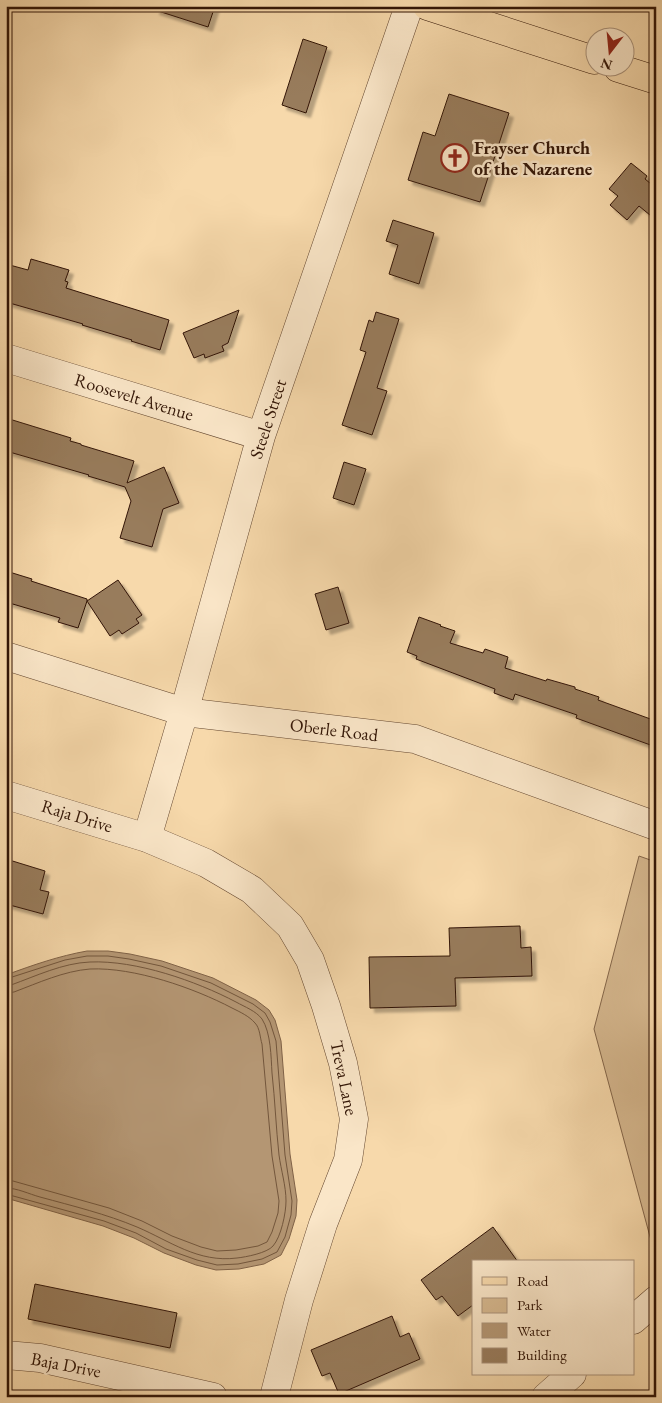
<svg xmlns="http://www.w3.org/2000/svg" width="662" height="1403" font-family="'EB Garamond',serif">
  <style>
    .green { fill: #d6b88f; stroke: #84664a }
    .water { fill: #b49673; stroke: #806247 }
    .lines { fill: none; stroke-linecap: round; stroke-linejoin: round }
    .shore { stroke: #73563c; stroke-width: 1 }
    .building { fill: #987b5c; stroke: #321506; filter: url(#shadow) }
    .minor-casing { stroke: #63462f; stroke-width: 29 }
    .major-casing { stroke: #321506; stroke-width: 29 }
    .minor { stroke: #fae6c8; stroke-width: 28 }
    .major { stroke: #f7d9ab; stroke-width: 28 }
    .labels { text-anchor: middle; stroke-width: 5; stroke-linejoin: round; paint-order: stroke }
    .poi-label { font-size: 18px; font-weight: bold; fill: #321506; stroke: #fae6c8; text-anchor: start }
    .street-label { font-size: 18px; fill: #321506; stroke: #fae6c8 }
  </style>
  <defs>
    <filter id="shadow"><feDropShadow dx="4.5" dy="4.5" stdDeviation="1" flood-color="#0004"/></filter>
  </defs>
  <rect width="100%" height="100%" fill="#f7d9ab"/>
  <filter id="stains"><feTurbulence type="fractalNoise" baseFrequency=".004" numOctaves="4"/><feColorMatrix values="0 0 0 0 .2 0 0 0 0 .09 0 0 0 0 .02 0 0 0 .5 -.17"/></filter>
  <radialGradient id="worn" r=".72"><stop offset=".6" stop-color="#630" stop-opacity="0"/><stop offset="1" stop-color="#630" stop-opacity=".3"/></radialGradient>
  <path class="green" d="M639,856l17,6v397l-62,-230z"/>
  <path class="water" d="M87,951h21l22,3 32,7 51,17 43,22 13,10 6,10 6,21 9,113 7,46 -1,16 -7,23 -8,16 -17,9 -25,5 -23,1 -20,-5 -32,-12 -30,-15 -31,-12 -97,-28v-223c27,-10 53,-19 81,-24z"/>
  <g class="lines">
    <path class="shore" d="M6,979l59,-19 22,-4h21l21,3 32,7 50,17 42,21 12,9 5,9 6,19 9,114 7,46 -1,14 -6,22 -8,15 -15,7 -24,5 -21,1 -20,-5 -31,-11 -30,-16 -32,-12 -98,-27
      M6,985h5c25,-9 52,-22 79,-23 46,-2 106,19 146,40 9,5 20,9 26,17 9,14 9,38 10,54 3,27 4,55 7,82 2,15 7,31 7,46 0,12 -5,36 -13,45 -6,7 -27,11 -36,12 -39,5 -67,-17 -100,-31 -31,-13 -64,-21 -97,-30 -11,-3 -23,-9 -34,-9
      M6,993l8,-1c24,-9 50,-21 76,-23 44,-2 104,19 142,39 8,4 17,8 23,15 5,5 5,15 7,21l10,112 7,45 -1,12 -6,19 -5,10 -9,4 -22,4 -19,1 -16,-4 -29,-11 -30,-15 -33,-13 -96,-27 -7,-1"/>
  </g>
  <path class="building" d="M156,6h59l-7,21 -53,-17z
    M303,39l24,8 -21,66 -24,-8z
    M449,94l60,19 -29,89 -72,-22 15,-48 12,4z
    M631,163l16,13 -2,3 11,9v32l-17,-14 -12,14 -17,-15 8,-9 -9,-7z
    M393,220l41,13 -15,51 -30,-10 9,-29 -12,-4z
    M31,259l38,11 -4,11 3,1 -2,6 103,32 -9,30 -29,-9 1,-1 -50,-15 1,-1 -77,-22v-38l22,6z
    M239,310l-11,33 -6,3 2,5 -19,7 -1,-4 -10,4 -11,-25z
    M376,312l23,7 -22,69 10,3 -15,44 -30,-10 24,-73 -6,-2 9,-30 4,2z
    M6,418l65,20 -1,3 11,3v1l53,16 -7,22 37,-16 15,36 -16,6 -11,38 -32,-9 11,-37 -6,-14 -37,-11 1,-1 -83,-24z
    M344,462l22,7 -12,36 -21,-7z
    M6,571l26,8 -1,2 56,18v2l31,-21 24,35 -6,4 3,4 -17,11 -3,-4 -9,6 -23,-35 -9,27 -20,-6 2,-4 -54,-16z
    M338,587l11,36 -23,7 -11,-36z
    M419,617l22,8 -1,1 15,5 -5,12 33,10 2,-4 23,8 -3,11 41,13 1,-2 28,8v2l24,8 -1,3 58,21v26l-80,-29 1,-3 -62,-21 -2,6 -19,-7 1,-4 -79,-30 1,-3 -10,-4z
    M6,859l39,12 -5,19 9,2 -6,22 -37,-10z
    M520,926l1,22 10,-1 1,29 -77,2 1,28 -86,2 -1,-51 81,-1 -1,-28z
    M493,1227l25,35h-45v43l-15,11 -16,-20 -6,4 -15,-20z
    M35,1284l142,29 -7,35 -142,-29z
    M392,1316l8,21 9,-4 11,26 -81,35 -9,-21 -8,3 -11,-26z"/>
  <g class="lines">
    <defs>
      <path id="minor" d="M6,358l255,78
        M6,656l178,56 231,27 241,87
        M6,795l141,43 59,25 46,27 38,36 20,34 16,46 17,57 11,56 -6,41 -25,64 -24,76 -25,97
        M147,838l37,-126 77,-276 148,-430
        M633,1320l23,-20
        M6,1355l34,3 173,39
        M546,1397l26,-23"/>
      <path id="major" d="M427,6l167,54
        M618,68l38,12"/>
    </defs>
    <use href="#minor" class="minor-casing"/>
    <use href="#major" class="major-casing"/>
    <use href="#minor" class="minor"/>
    <use href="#major" class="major"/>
  </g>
  <defs>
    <symbol id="church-ring" viewBox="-11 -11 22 22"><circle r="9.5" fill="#fae6c8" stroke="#8f2418" stroke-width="1.5"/><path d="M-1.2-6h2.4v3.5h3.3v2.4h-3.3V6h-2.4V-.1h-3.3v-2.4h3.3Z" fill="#8f2418"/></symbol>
  </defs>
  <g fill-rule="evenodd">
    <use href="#church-ring" x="439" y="142" width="32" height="32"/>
  </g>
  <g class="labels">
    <g class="poi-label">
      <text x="474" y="154">Frayser Church<tspan x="474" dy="21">of the Nazarene</tspan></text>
    </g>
    <g class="street-label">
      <text transform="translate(134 397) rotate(17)" y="6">Roosevelt Avenue</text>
      <text transform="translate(268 419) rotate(-72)" y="6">Steele Street</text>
      <text transform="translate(334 730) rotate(7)" y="6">Oberle Road</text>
      <text transform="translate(77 816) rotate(17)" y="6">Raja Drive</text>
      <text transform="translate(344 1078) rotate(78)" y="6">Treva Lane</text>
      <text transform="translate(66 1365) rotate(11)" y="6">Baja Drive</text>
    </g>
  </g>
  <rect width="662" height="1403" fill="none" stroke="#f7d9ab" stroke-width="25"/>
  <rect x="8" y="8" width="647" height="1388" fill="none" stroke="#321506" stroke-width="2.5"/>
  <rect x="12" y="12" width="637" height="1378" fill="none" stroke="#321506"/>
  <rect x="472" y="1260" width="162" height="115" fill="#fae6c8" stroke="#aa927a"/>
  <rect x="482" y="1277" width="25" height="8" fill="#f7d9ab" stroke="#aa927a"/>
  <text x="517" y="1286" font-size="15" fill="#321506">Road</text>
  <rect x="482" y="1298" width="25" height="15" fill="#d6b88f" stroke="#aa927a"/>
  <text x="517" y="1310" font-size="15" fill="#321506">Park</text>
  <rect x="482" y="1323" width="25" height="15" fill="#b49673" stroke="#aa927a"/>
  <text x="517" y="1336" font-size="15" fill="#321506">Water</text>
  <rect x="482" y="1348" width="25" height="15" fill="#987b5c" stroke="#aa927a"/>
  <text x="517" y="1360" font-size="15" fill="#321506">Building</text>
  <g transform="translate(610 52) rotate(196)"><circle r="24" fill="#fae6c8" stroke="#aa927a"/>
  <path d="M0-4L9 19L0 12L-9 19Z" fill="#8f2418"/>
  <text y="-8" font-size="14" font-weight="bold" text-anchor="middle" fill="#321506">N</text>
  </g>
  <rect width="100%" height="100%" filter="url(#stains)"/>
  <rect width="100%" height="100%" fill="url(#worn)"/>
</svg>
